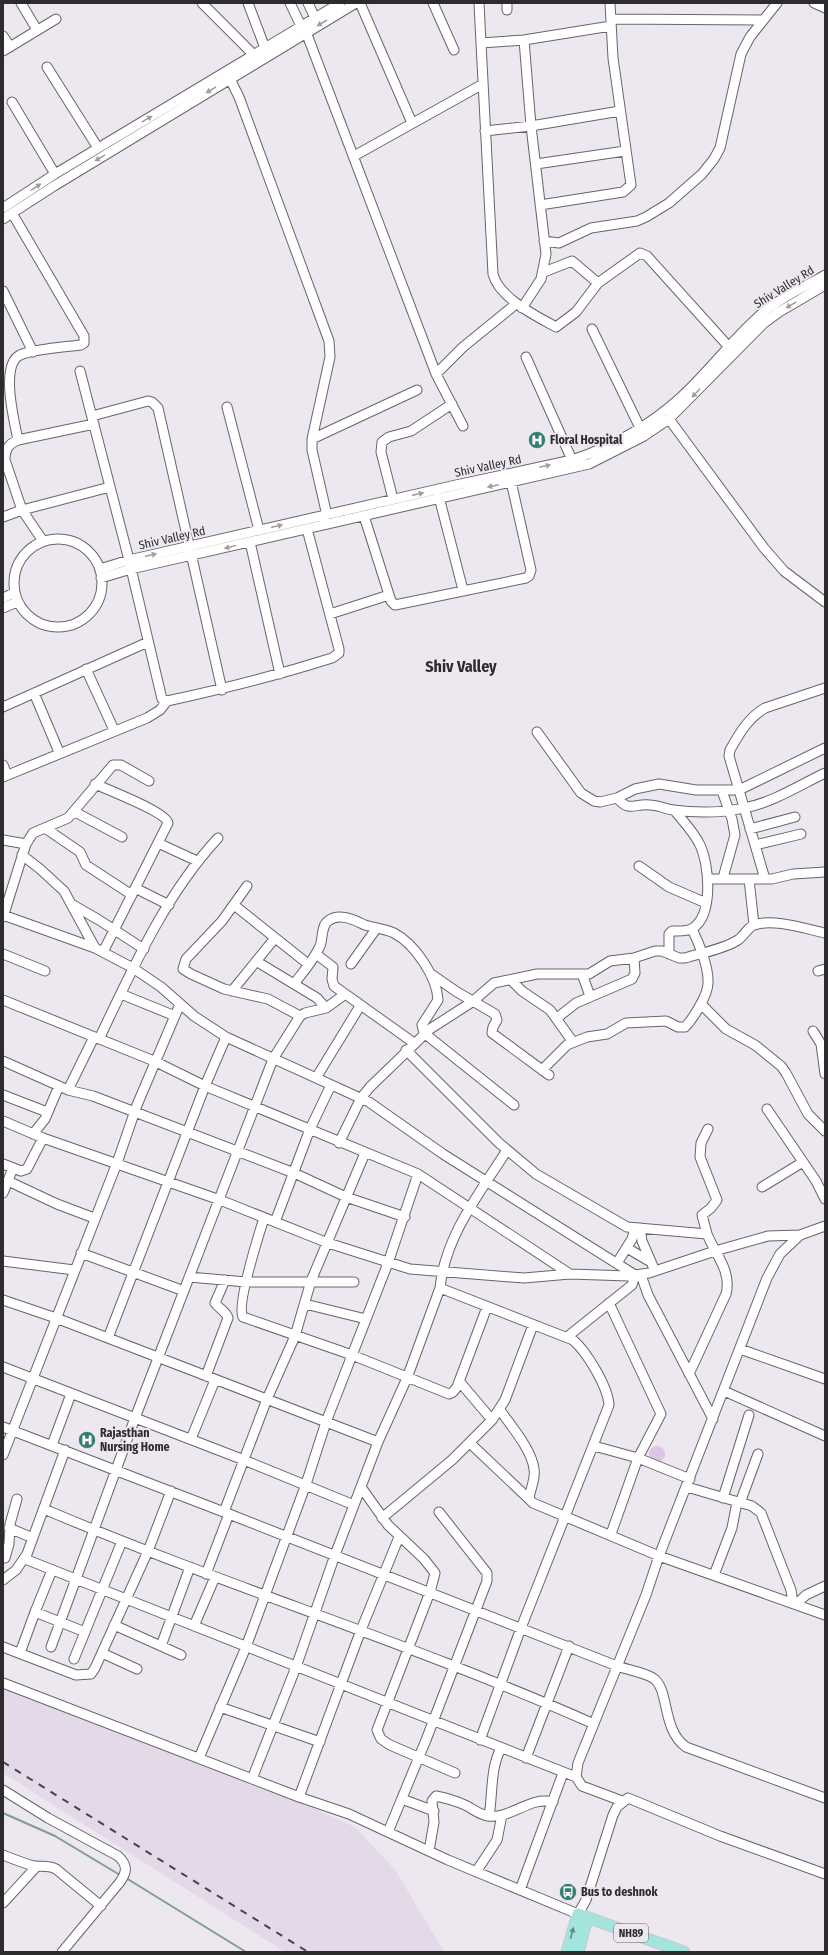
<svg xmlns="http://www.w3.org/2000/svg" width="828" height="1955" font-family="'Fira Sans Condensed',sans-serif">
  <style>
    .built { fill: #e3d9e8 }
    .green { fill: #dbc7e4 }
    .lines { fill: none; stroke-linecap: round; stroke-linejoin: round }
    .stream { stroke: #7f9c99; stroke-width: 2 }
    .minor-casing { stroke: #69646c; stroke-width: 11 }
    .major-casing { stroke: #c9c8c9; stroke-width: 13 }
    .minor { stroke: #fff; stroke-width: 9 }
    .major { stroke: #a3e5dd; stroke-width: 11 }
    .rail { stroke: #464247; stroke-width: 2; stroke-dasharray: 7 7; stroke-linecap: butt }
    .oneway { fill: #a1a0a1 }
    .oneway2 { fill: #688886 }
    .labels { text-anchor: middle; stroke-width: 4; stroke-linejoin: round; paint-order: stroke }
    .shield { fill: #ede7f0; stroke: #676369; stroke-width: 1 }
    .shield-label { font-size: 11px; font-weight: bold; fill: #2e2b2f }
    .street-label { font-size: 12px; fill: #2e2b2f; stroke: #ede7f0 }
    .poi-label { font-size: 12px; font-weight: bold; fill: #2e2b2f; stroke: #ede7f0; text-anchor: start }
    .district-label { font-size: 16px; font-weight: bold; fill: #2e2b2f; stroke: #ede7f0 }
  </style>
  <rect width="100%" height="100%" fill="#ede7f0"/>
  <path class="built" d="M3,1685l281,110 71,32 41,44 48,81h-159l-282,-179z"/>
  <path class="green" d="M649 1454a8 8 0 1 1 16 0a8 8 0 1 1-16 0Z"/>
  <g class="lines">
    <path class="stream" d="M3,1813l52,23 65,39
      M126,1878l120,74"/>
    <defs>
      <path id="minor" d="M21,3l16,27
        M202,3l52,52
        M248,3l17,45
        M290,3l11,23
        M308,3l7,15
        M360,3l52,120
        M433,3l21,47
        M479,3l2,40 43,-3 87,-14
        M507,3v7
        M814,3l11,5
        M611,19l151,1
        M306,32l130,342 27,52
        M3,36l7,11
        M481,43l12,231c6,24 43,42 63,53l20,-15 22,-29 42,-30 7,3 82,91
        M3,51l53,-32
        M47,67l51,81
        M230,79l9,18 90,244 1,16 -18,82v11l16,70
        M12,102l43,72
        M485,131l46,-5 89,-15
        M354,156l129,-72
        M536,164l89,-13
        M540,205l83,-13 8,-7 -18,-127 -3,-55
        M3,208l52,-34 285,-171
        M12,213l72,123v7l-3,2c-16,2 -47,4 -61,10 -20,10 -6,65 -2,85
        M3,219l51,-33 302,-183
        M544,241l15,2 32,-15 46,-7 9,-4 23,-14 33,-29 12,-15 6,-11 21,-94 9,-17 27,-34
        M544,272l28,-11 26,22
        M3,291l30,61
        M522,308l19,-29 5,-25 -15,-128 -7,-86
        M592,329l51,105
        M526,357l46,103
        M80,371l49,189 33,139 5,2c56,-12 111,-26 165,-43l7,-5v-4l-32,-120
        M436,374l27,-27 53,-43
        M227,407l32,123
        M92,416l56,-15 4,1 6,6 64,282
        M669,419l95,129 20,23 41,31
        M312,439l105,-49
        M439,497l24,93
        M393,499l-12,-47 1,-10 7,-5 22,-6 41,-27
        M364,516l27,85 4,4 131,-27 3,-2 2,-6 -21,-93
        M3,517l19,-7 88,-23
        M14 583a44 44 0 1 1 88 0a44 44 0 1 1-88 0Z
        M43,541l-21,-31 -17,-50c0,-10 3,-16 13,-20l76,-16
        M250,542l30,132
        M100,569l29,-9 327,-75 116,-25c39,-13 77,-34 108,-62 28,-25 50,-56 78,-81 19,-18 45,-29 67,-42
        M101,578l30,-9 458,-105 55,-28 25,-17 95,-96 15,-11 46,-27
        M3,598l11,-5
        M3,608l14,-6
        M330,614l59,-19
        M86,669l28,61
        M34,693l25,59
        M3,707l145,-65
        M537,732l44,61 13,8 6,1 17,-4 18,-9 24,-5 37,6h43l86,-42
        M3,765l4,10
        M3,777l144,-59 13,-8 7,-9
        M95,784c13,6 71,28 73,39l-65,129
        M722,791l10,28 3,16 -12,43
        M617,798c13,15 17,5 33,7 8,0 15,4 23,5 23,3 48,3 71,-2 28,-5 56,-23 81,-35
        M75,812l47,25
        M45,828l35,24 6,13 46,30
        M750,829l45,-12
        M3,840l23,4
        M158,843l39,18
        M755,845l46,-11
        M22,855l18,14 24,22 31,57
        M639,866l30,21 37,16
        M708,879h64l21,-5 32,-2
        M749,879l5,46
        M765,879l-36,-123 1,-6c9,-16 18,-32 35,-42l60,-20
        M247,886l-25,35 -36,38 -3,10 8,5 33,15 44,10 32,17
        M135,888l34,17
        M73,905l26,15 45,29
        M234,905l74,59
        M3,915l92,33 38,20 28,19 33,29 32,21 143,65 74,52 192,121 -3,10 -65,52
        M3,917l23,-73 7,-11 35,-15 45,-53h8l28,16
        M3,954l42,17
        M316,954l17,13 -1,12 2,7 80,57
        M669,954v-20l3,-3c7,0 15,1 21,-3 21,-14 16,-64 7,-83 -6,-13 -17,-24 -26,-35
        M256,961l61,37 9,10
        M351,964l25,-35
        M818,971l7,-2
        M431,974l26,18 38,22 2,6 -4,7 -1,6 57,42
        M582,974l8,22
        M511,980l11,11 28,19 23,32
        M294,984c9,-12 20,-24 26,-38 3,-7 1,-20 8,-25 11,-9 26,-1 37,4 10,3 21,4 29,8 21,11 43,44 44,67l-16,25 2,8 90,72
        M232,991l43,-53
        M121,994l54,22
        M3,1000l151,61 51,25 213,88 152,100
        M701,1004l25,25 29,16 26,21 5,7 22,41 17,17
        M557,1018l19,-15 56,-24 3,-6 -1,-15
        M813,1031l8,13 4,30
        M99,1039c33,-69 66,-144 119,-201
        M406,1050l93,93 37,31 91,53 80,7c8,20 25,37 19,60l-37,80
        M3,1061l65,29 25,6 201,77 52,24 59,20
        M542,1070l25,-25 20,-8 20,-3 19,-11 40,-2 12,6h7c8,-8 23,-32 23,-44 1,-15 -9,-40 -16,-54
        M316,1078l44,-72
        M68,1090l26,-53
        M3,1095l44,17
        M767,1109l49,72 9,18
        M3,1121l40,17 177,62 108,43 82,26 114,9 46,-4 58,2 21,-3 66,-22 53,-15 32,-1 25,-9
        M33,1134l12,-15 14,-33
        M339,1143l22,-45 9,-11 60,-58 42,-27 22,-19 43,-9h52l21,-13 24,-3 21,-7h7l17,7h6c17,-5 39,-9 53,-18 6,-4 10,-13 16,-15 19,-7 52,4 71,8
        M3,1164l18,7 6,-2 16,-31
        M8,1181l49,23 37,14
        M762,1187l41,-25
        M3,1193l10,-25
        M264,1218c-5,16 -28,88 -21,99l109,38 97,39 4,-2 4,-5 30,-80
        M275,1222l35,-93 21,-44
        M640,1228l2,13 13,30
        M707,1234l-5,-19 9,-7 6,-8 -17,-43 1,-14 7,-14
        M627,1248l22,13
        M81,1253l103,38
        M3,1261l71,9
        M617,1263l15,-24 3,-11
        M641,1275l7,20 65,124
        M189,1277l57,5h108
        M3,1300l53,18 322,124
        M609,1303l52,111 -23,44 -27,76
        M305,1304l61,15
        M108,1338l97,-252 21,-49
        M740,1349l85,30
        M3,1367l241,93 110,45
        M206,1376l22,-58c-2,-7 -9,-9 -13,-15l10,-23
        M459,1381l33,39
        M724,1391l101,45
        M500,1410c11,16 32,40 34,59 2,10 -4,20 -5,30l4,4 126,53 166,59
        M3,1427l226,87 388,152c11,4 26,6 36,12 17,11 8,51 33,69l139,51
        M191,1439l24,-59
        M52,1445l19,-51
        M473,1446l56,53
        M594,1446l44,12 52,21
        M3,1455l114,-292 20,-58 43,-101
        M361,1487l27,38 36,34 11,14 -5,19 -53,138 4,9 9,6 65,28
        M687,1487l65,19 9,7 30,77 2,13
        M723,1498l26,-83
        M740,1503l18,-49
        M44,1509c181,77 370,135 550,215
        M224,1512l43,-113 28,-63 16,-55 54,-128
        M382,1518l70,-58 40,-40 13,-20 28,-75
        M9,1528l24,10
        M5,1558l4,-14 1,-20 7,-25
        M25,1559l551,218
        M206,1574l23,-60
        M714,1575l18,-47 5,-26
        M3,1580l13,-10 11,-16 38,-104
        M796,1604l10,-9 19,-9
        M35,1612l50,20
        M114,1625l67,30
        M194,1626l21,-49
        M161,1646l29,-79
        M3,1647l73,28 15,-1 4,-6 53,-117 23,-60
        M51,1647l84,-229 138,-359 27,-43 5,-3 21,-5 18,-13
        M20,1653l15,-41 17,-42
        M102,1653l35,16
        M74,1659l48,-118
        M3,1683l296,114 50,17 99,46 130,54 8,-14 27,-85 4,-8 11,-9 92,38 105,38
        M220,1707l100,35
        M480,1740l41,-112 88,-223c-1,-18 -22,-53 -36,-65l-133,-52c5,-52 40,-95 67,-138
        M199,1758l47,-111 60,-163 20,-62 62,-159 30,-89
        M526,1758l43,-112
        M252,1779l44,-112 39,-112 43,-113 29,-64 33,-90
        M3,1790l45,28 70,38c10,9 9,16 2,26l-58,70
        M299,1797l62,-167 38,-93
        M402,1799l32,12
        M622,1801l-40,-15 -6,-9 2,-14 68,-168 13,-39 108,-278 13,-24 20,-19
        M489,1816c4,-23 1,-47 12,-68
        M388,1832l38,-92 61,-159v-8l-48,-61
        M429,1851l5,-29 -2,-21 4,-5c10,2 20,5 29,9 8,4 15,10 23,11 24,3 41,-20 65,-14
        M3,1855c10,4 20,8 31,11 8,1 14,-1 22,3l45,37
        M476,1872l21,-32 5,-25
        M520,1890l43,-117
        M3,1903l34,-37"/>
      <path id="major" d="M567,1952l11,-38 106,38
        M578,1952l9,-34"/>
    </defs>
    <use href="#minor" class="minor-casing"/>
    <use href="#major" class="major-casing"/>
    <use href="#minor" class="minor"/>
    <use href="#major" class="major"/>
    <path class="rail" d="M3,1762l305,190"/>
  </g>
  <defs><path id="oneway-solid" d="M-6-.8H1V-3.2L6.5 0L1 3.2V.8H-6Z"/></defs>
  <g class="oneway">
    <use href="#oneway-solid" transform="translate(322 23) rotate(150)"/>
    <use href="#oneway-solid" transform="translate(211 90) rotate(149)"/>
    <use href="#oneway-solid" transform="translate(147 119) rotate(-31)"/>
    <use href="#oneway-solid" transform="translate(100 158) rotate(149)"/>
    <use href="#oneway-solid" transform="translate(36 187) rotate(-33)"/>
    <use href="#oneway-solid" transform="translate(791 305) rotate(150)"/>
    <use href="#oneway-solid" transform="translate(696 393) rotate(134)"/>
    <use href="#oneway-solid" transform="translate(545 466) rotate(-12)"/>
    <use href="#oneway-solid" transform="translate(493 486) rotate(168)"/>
    <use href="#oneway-solid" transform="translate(418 494) rotate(-13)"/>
    <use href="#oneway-solid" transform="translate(277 526) rotate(-13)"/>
    <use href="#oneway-solid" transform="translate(230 547) rotate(166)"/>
    <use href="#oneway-solid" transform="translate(151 555) rotate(-13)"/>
  </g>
  <use class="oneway2" href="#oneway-solid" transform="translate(572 1933) rotate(-75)"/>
  <defs>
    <symbol id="hospital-disc" viewBox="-11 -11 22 22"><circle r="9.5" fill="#357c73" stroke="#ede7f0"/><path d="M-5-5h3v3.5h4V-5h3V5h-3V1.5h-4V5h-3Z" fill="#fff"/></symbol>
    <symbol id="bus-disc" viewBox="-11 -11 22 22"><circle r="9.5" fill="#357c73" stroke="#ede7f0"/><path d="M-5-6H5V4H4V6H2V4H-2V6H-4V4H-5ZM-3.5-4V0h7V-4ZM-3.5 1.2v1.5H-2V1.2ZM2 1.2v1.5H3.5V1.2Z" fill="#fff"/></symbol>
  </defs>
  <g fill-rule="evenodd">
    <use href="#hospital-disc" x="527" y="430" width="20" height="20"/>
    <use href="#hospital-disc" x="77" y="1430" width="20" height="20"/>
    <use href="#bus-disc" x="558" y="1882" width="20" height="20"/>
  </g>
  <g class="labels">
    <rect class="shield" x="614" y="1924" width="34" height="18" rx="3"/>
    <g class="shield-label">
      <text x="631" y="1937">NH89</text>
    </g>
    <g class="street-label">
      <text transform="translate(784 287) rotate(-32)" y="4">Shiv Valley Rd</text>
      <text transform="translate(488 466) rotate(-12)" y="4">Shiv Valley Rd</text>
      <text transform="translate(172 538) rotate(-13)" y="4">Shiv Valley Rd</text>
    </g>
    <g class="poi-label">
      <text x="550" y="444">Floral Hospital</text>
      <text x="100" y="1437">Rajasthan<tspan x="100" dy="14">Nursing Home</tspan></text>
      <text x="581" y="1896">Bus to deshnok</text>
    </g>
    <g class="district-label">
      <text x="461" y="672">Shiv Valley</text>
    </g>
  </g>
  <rect width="828" height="1955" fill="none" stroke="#2e2b2f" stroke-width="8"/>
</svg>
